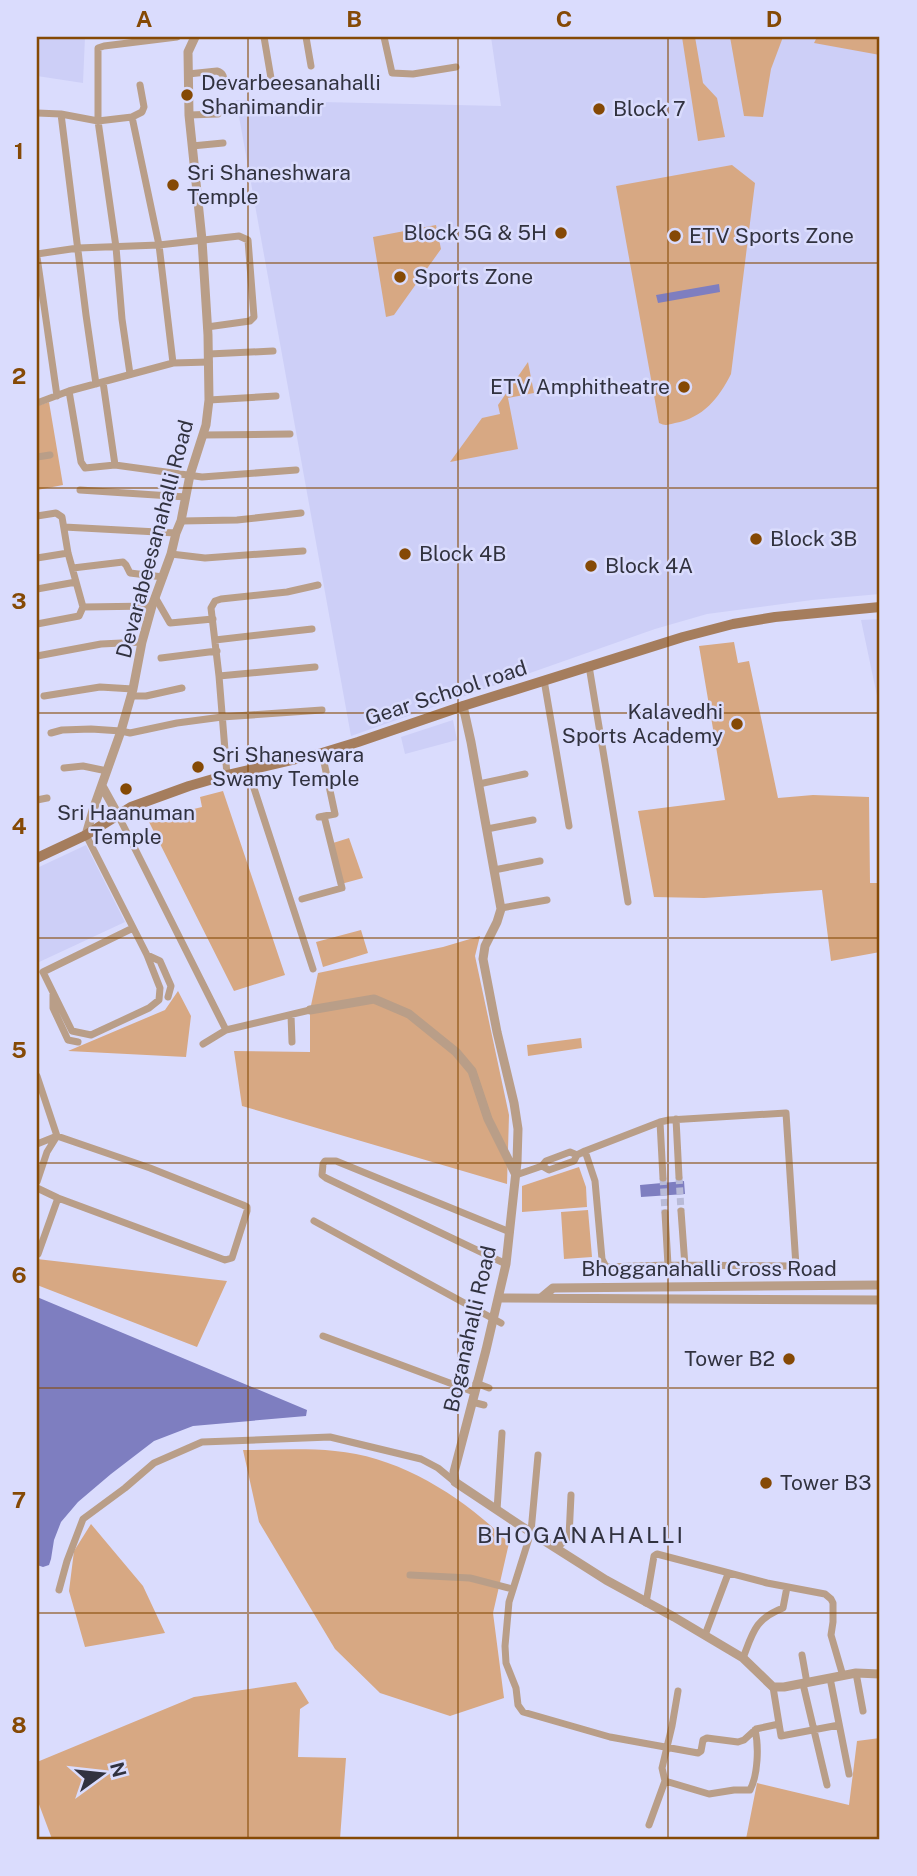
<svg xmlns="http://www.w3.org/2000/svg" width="917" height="1876" font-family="'Public Sans',sans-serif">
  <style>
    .built { fill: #cdcff7 }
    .green { fill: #d7a883 }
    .water { fill: #7e7ec0 }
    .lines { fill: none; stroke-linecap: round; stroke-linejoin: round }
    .minor-tunnel { stroke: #b8bad7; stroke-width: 7; stroke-dasharray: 7 3.5; stroke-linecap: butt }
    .minor { stroke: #b99e88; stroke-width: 7 }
    .tertiary { stroke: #b99e88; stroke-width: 9 }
    .secondary { stroke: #a57d5d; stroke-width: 10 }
    .grid { fill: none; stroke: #854905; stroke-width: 2; stroke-opacity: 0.55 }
    .poi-dot { fill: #854905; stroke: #dadcfd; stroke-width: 2.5 }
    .labels { text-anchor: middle; stroke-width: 5; stroke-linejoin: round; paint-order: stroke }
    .poi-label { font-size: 21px; fill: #31323f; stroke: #dadcfd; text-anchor: start }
    .street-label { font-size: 21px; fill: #31323f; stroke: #dadcfd }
    .neighbourhood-label { font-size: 23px; letter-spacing: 2px; fill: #31323f; stroke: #dadcfd }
    .neatline { fill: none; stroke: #854905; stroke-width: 2.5 }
    .grid-label { font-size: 23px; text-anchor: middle; font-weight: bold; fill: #854905 }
  </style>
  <rect width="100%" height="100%" fill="#dadcfd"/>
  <path class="built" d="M37,37h48l-2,46 -46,-7z
    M491,37h389v557l-68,6 -105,14 -52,15 -304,107 -115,-636 265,6z
    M880,619v91l-19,-90z
    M453,720l4,20 -52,14 -4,-17z
    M86,845l39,77 -88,41v-95z"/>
  <path class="green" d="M682,37h13l8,46 14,15 8,39 -27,4z
    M730,37h53l-12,32 -8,48 -19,-1z
    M817,37h63v18l-66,-12z
    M732,165l23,18 -24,191c-12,24 -28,44 -56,49 -7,2 -10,3 -16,0l-43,-237z
    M436,225l5,24 -47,66 -8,2 -13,-80z
    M528,362l6,31 -26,5 10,51 -68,13 32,-44 18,-4 -2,-9z
    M49,402l14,83 -26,5v-84z
    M734,642l4,21 11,-2 29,137 35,-3 56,2 1,86h10v69l-49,9 -9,-71 -118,8 -50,-1 -16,-86 87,-11 -26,-154z
    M223,791l62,184 -51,16 -86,-171 54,-13 -2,-10z
    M349,838l14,40 -22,6 -8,-41z
    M361,930l7,23 -45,14 -7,-25z
    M480,936l-5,20 34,159 -2,69 -265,-78 -8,-55 76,1v-42l8,-37 125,-26z
    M178,991l13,25 -5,41 -118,-6 97,-41z
    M581,1038l1,10 -54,8 -1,-11z
    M579,1167l7,20 1,20 -65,5v-26z
    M588,1210l4,47 -28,2 -3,-47z
    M37,1259l190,22 -30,66 -160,-62z
    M243,1450c30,0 62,-2 92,1 64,5 130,47 174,92l-16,70 11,85 -54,18 -70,-23 -45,-44 -76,-127z
    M91,1524l52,62 22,47 -80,14 -16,-56 5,-40z
    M296,1682l13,21 -9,6 -2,48 48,1 -6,81h-288l-15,-40v-37l157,-65z
    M880,1738v101h-134l11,-56 92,22 8,-64z"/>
  <path class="water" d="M719,284l1,8 -62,11 -2,-8z
    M684,1181l1,13 -44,3 -1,-12z
    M37,1297l270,113 -1,6 -113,10 -39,15 -43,33 -33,28 -17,20 -7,18 -3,19 -2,6 -6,2 -6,-2z"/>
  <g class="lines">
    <path class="minor-tunnel" d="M679,1177l2,34
      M663,1178l2,35"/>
    <path class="minor" d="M264,37l8,47
      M306,37l5,29
      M384,37l8,36 21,1 43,-7
      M188,74l29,-3c8,2 7,9 8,16
      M37,113l24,1 37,7v-73l6,-2 73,-9
      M61,114l25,201 10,69
      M189,115l29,-1
      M132,117l27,128 14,118
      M192,146l31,-3
      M37,254l41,-6 81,-3 80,-9 9,4 6,77 -4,4 -43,6
      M37,257l20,139
      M209,354l64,-3
      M130,374l-8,-55 -6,-72 -18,-126 34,-4 10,-5 2,-5 -4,-22
      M103,382l12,83
      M69,391l12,71 4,6 30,-3 87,12 94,-7
      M209,400l67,-4
      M37,403l32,-12 104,-28 36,-1
      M203,435l87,-1
      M37,457l13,-2
      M80,490l106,7
      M37,516l19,-3 6,4 6,36 15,54 -4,9 -42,8
      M181,521l56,-1 64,-7
      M64,527l112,6
      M171,554l34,4 98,-7
      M37,558l31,-5
      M73,568l50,-6 3,3 4,8 33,4
      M37,589l39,-7
      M155,597l15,26 43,-4
      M83,607l69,-1
      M215,640l97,-11
      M37,656l64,-12 41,-2
      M161,658l56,-7
      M589,666l39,236
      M219,676l96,-9
      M544,680l25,146
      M44,696l56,-9 33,2
      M131,696h15l36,-8
      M51,733l11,-3 29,-1 30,2 9,2 47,-10 45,-6 100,-7
      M64,768l19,-2 24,5
      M248,770l65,199
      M227,775l-8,-99 -8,-68 4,-7 6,-2 66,-7 31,-7
      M479,784l46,-10
      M37,800l10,-2
      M118,815l108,215 84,-20
      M319,817l16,-3 -13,-61
      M487,829l46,-9
      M86,835l61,120 13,33 -1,12 -10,8 -58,27 -19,-4 -29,-59 90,-44
      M494,870l46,-9
      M302,899l40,-11 -18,-72
      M501,908l46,-8
      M147,955l13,6 11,25 -3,11
      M53,994v14l15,32 10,2
      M291,1015l1,27
      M203,1044l23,-14
      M37,1076l20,60 -20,8
      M676,1119l3,58
      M660,1122l3,56
      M542,1166l7,4 25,-9 3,-6 8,-4 75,-29 9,-2 117,-7 10,153 -128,-1 -62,2 -4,-8 -7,-78 -10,-30
      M516,1175l26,-9 4,-5 24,-9 7,3
      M37,1182l10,-30 10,-16 93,32 93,37 4,2v4l-15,47 -7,2 -167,-62 -21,-10
      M681,1211l4,55
      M665,1213l3,52
      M314,1221l187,102
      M38,1254l20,-56
      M506,1264l-180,-86 -4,-3 1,-11 2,-3h11l174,71
      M323,1336l151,56
      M476,1383l13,5
      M472,1402l12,3
      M538,1455l-7,77 -22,70 -4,44 1,17 10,25 2,17 5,7 87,25 88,16 3,-2 2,-11 4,-2 31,4 6,-2 12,-11 23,-5
      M497,1510l5,-77
      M557,1548l12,-11 2,-42
      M410,1575l60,3 42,11
      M59,1590l8,-29 16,-42 42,-31 29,-25 48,-21 128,-5 91,22 17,9 17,14
      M646,1603l8,-47 3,-2 110,29 58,11 6,5 2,4v19l-2,13 12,41
      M705,1635l23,-61
      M802,1655l5,28
      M743,1658c10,-26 12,-39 40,-50l4,-21
      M856,1673l7,38
      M830,1678l19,96
      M803,1684l24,101
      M773,1687l8,49 58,-11
      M665,1781l44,13 25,-4h16c8,-15 9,-44 5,-60
      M649,1825l16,-44 -3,-13 10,-42 6,-35"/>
    <path class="tertiary" d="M463,706l8,36 30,167 -4,13 -12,24 -2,13 14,73 17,71 4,26 -1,33 -11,102 -20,86 -32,122 1,10 66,44 85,54 68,37 69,41 30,29h11l72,-14 24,1
      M102,786l16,29
      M86,835l8,-28 27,-76 12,-42 9,-47 10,-36 19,-52 5,-21 5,-12 9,-46 16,-50 3,-25 -1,-65 -6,-95 -13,-125 -1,-63 7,-15
      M310,1010l64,-11 35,15 47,38 16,19 16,48 27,54
      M498,1298l382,2
      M541,1298l12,-10 327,-3"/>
    <path class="secondary" d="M37,858l49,-23 45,-28 58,-21 38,-11 95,-22 36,-11 105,-36 220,-69 50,-13 42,-7 105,-10"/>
  </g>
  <path class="grid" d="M248,37v1802M458,37v1802M668,37v1802M37,263h843M37,488h843M37,713h843M37,938h843M37,1163h843M37,1388h843M37,1613h843"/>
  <g class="poi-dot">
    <circle cx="187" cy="95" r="7"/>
    <circle cx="599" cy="109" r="7"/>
    <circle cx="173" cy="185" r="7"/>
    <circle cx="561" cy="233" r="7"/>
    <circle cx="675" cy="236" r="7"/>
    <circle cx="400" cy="277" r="7"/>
    <circle cx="684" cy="387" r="7"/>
    <circle cx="756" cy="539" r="7"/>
    <circle cx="405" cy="554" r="7"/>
    <circle cx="591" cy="566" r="7"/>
    <circle cx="737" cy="724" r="7"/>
    <circle cx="198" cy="767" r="7"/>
    <circle cx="126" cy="789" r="7"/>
    <circle cx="789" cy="1359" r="7"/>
    <circle cx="766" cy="1483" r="7"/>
  </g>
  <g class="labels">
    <g class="poi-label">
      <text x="201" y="90">Devarbeesanahalli<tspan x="201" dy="24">Shanimandir</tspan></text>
      <text x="613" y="116">Block 7</text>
      <text x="187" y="180">Sri Shaneshwara<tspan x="187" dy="24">Temple</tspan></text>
      <text x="547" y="240" text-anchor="end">Block 5G &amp; 5H</text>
      <text x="689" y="243">ETV Sports Zone</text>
      <text x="414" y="284">Sports Zone</text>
      <text x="670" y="394" text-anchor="end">ETV Amphitheatre</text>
      <text x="770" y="546">Block 3B</text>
      <text x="419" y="561">Block 4B</text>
      <text x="605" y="573">Block 4A</text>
      <text x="723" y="719" text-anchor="end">Kalavedhi<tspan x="723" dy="24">Sports Academy</tspan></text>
      <text x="212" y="762">Sri Shaneswara<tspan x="212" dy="24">Swamy Temple</tspan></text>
      <text x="126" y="820" text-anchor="middle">Sri Haanuman<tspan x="126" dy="24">Temple</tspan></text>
      <text x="775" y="1366" text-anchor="end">Tower B2</text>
      <text x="780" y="1490">Tower B3</text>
    </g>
    <g class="street-label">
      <text transform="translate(155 539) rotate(-75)" y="7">Devarabeesanahalli Road</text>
      <text transform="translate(446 693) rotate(-18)" y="7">Gear School road</text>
      <text x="709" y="1276">Bhogganahalli Cross Road</text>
      <text transform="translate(470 1329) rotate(-77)" y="7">Boganahalli Road</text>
    </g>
    <g class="neighbourhood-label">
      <text x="581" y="1543">BHOGANAHALLI</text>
    </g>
  </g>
  <rect width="917" height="1876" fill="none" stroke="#dadcfd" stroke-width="77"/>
  <g transform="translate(102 1774) rotate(75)" stroke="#dadcfd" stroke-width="5" paint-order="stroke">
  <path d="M0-5L12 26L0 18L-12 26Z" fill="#31323f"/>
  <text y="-10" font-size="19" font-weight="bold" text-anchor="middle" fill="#31323f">N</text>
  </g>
  <rect x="38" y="38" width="840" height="1800" class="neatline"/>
  <g class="grid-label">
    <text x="144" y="27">A</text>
    <text x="354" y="27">B</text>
    <text x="564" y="27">C</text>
    <text x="774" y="27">D</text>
    <text x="19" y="159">1</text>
    <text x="19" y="384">2</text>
    <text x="19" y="609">3</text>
    <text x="19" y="834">4</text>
    <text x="19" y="1058">5</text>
    <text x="19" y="1283">6</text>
    <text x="19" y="1508">7</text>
    <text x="19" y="1733">8</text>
  </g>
</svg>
